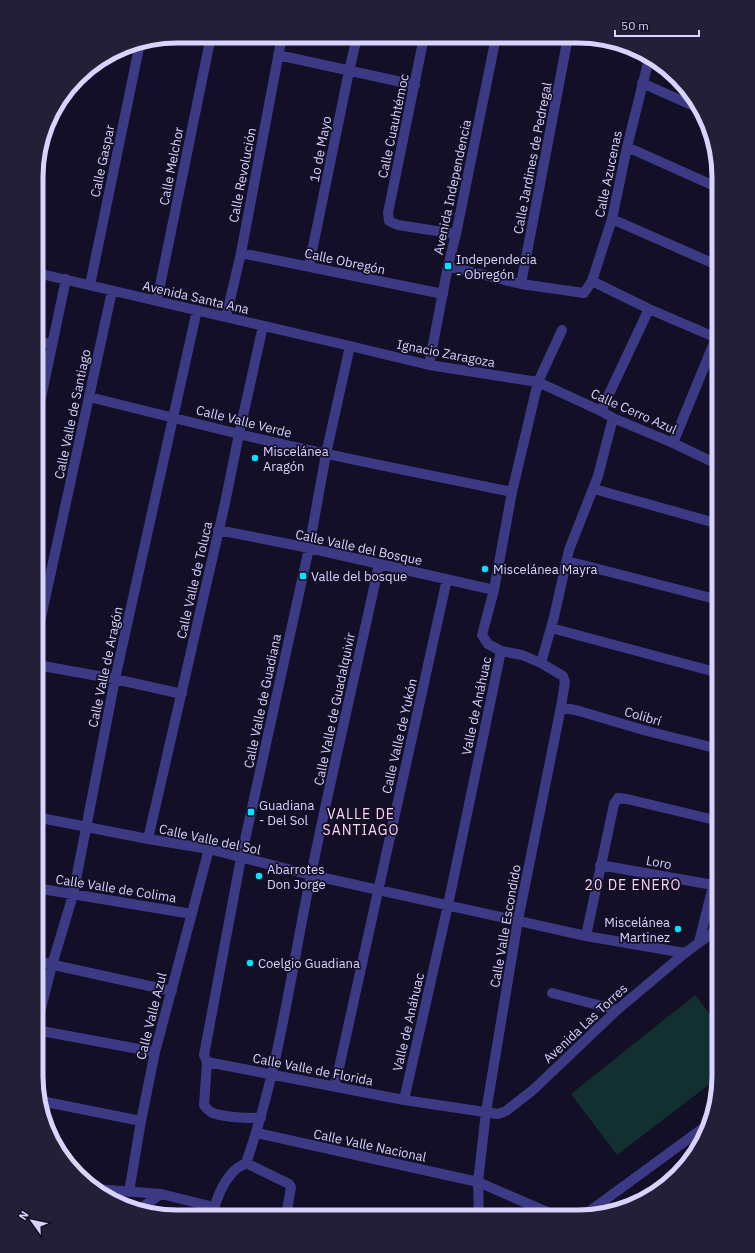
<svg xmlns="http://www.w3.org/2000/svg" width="755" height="1253" font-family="'IBM Plex Sans',sans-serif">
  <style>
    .green { fill: #12302f }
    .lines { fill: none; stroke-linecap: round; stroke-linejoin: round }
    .minor { stroke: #3d3a85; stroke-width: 10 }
    .poi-dot { fill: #00e5ff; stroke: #130f26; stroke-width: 1.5 }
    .labels { text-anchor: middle; stroke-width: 3.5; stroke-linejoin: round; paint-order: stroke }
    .street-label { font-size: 13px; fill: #d9d4ff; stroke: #130f26 }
    .poi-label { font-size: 13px; fill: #d9d4ff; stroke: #130f26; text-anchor: start }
    .neighbourhood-label { font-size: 14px; letter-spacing: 1px; fill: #ffd6f0; stroke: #130f26 }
    .rim { fill: none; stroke: #d9d4ff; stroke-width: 5 }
  </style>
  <rect width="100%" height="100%" fill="#130f26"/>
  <path class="green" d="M695,995l24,31v51l-102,78 -46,-61z"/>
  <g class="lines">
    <path class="minor" d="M424,37l-36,176 1,8 9,4 58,9
      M278,55l137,30
      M642,83l54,24
      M627,147l92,41
      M37,177l14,-62
      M612,219l107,47
      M241,253l202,41
      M309,266l40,-195 8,-34
      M448,266l73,18 63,9 8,-12 20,-62 15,-72 22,-88
      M37,273l313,73 79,19 109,17 63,29 12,7 60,25 46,22
      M592,281l57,28 70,30
      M521,284l47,-247
      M90,285l50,-242
      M157,300l54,-264
      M226,317l15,-64 41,-217
      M37,342l15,2
      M429,365l19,-99 8,-32 40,-197
      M89,397c50,12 100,25 150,37 90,22 182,39 273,58
      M601,411l48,-102
      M37,417l29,-138
      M673,443l43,-105
      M594,489l125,35
      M218,530l91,18 185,42
      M567,561l152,39
      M551,628l168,45
      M37,636l75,-345
      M541,663l13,-46 15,-67 29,-74 15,-58
      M37,665l78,14 67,15
      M561,707l18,4 68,20 72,18
      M36,817l112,22 61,10 102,26 275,61 99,17
      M148,839l77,-336 14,-69 24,-108
      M600,865l113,20
      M36,888l156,26
      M586,936l28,-132 4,-6 9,1 92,22
      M699,942l20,-80
      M36,961l136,30
      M552,993l65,17
      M36,1028l16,-63 21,-70 42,-216 82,-369
      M36,1030l119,22
      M207,1062l-3,-7 37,-197 68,-310 17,-94 24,-108
      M207,1062l197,38 94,14 8,-3 27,-21 84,-80 68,-57 34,-25
      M207,1062l-3,43c2,3 3,5 7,7 11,6 37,6 50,6
      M335,1086l112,-507
      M404,1100l44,-195 53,-254
      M41,1101l100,20
      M257,1133l221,49 81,35
      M246,1163c33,-93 45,-192 65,-288 21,-104 46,-207 68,-311
      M95,1189l66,5 53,13
      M129,1192l12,-71 14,-69 54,-203
      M141,1208l20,-14
      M212,1216c4,-16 11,-35 23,-46 3,-3 8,-5 11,-7l43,21 2,3 -5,29
      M583,1216l127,-93
      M479,1217l-1,-35 8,-70 32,-192 43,-213 4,-25 -2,-6 -22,-13 -19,-8 -21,-4 -13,-7 -6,-9 12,-45 18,-98 26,-110 24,-52"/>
  </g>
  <g class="poi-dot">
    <rect x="444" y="262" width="8" height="8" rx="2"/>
    <circle cx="255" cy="458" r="4"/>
    <circle cx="485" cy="569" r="4"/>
    <rect x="299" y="572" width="8" height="8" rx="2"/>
    <rect x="247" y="808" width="8" height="8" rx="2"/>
    <circle cx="259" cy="876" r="4"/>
    <circle cx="678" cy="929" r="4"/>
    <circle cx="250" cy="963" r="4"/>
  </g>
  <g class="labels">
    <g class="street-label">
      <text transform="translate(393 126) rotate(-78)" y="5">Calle Cuauhtémoc</text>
      <text transform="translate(320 149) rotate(-79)" y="5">1o de Mayo</text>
      <text transform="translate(532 158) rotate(-79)" y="5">Calle Jardines de Pedregal</text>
      <text transform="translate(102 161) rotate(-78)" y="5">Calle Gaspar</text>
      <text transform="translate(171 166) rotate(-79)" y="5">Calle Melchor</text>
      <text transform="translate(608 174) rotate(-78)" y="5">Calle Azucenas</text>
      <text transform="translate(242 175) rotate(-79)" y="5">Calle Revolución</text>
      <text transform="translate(452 187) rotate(-78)" y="5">Avenida Independencia</text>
      <text transform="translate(345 261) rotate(12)" y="5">Calle Obregón</text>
      <text transform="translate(196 297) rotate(13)" y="5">Avenida Santa Ana</text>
      <text transform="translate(446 353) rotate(11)" y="5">Ignacio Zaragoza</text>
      <text transform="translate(634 411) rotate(24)" y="5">Calle Cerro Azul</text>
      <text transform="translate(72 414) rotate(-78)" y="5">Calle Valle de Santiago</text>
      <text transform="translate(244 421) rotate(14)" y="5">Calle Valle Verde</text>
      <text transform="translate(359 547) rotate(12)" y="5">Calle Valle del Bosque</text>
      <text transform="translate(194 580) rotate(-77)" y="5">Calle Valle de Toluca</text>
      <text transform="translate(105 667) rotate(-78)" y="5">Calle Valle de Aragón</text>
      <text transform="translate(262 701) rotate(-78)" y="5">Calle Valle de Guadiana</text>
      <text transform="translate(476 706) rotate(-78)" y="5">Valle de Anáhuac</text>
      <text transform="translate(334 709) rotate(-78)" y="5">Calle Valle de Guadalquivir</text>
      <text transform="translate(643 716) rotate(16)" y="5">Colibrí</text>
      <text transform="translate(399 736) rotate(-77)" y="5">Calle Valle de Yukón</text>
      <text transform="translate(210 839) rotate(12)" y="5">Calle Valle del Sol</text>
      <text transform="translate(659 862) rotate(10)" y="5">Loro</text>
      <text transform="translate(116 888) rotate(9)" y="5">Calle Valle de Colima</text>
      <text transform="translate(505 926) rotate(-80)" y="5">Calle Valle Escondido</text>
      <text transform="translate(151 1016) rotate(-76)" y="5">Calle Valle Azul</text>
      <text transform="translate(408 1022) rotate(-77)" y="5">Valle de Anáhuac</text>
      <text transform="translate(585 1023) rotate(-43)" y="5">Avenida Las Torres</text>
      <text transform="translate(313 1069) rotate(11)" y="5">Calle Valle de Florida</text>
      <text transform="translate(370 1145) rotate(12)" y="5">Calle Valle Nacional</text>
    </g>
    <g class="poi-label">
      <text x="456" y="264">Independecia<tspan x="456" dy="15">- Obregón</tspan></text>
      <text x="263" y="456">Miscelánea<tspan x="263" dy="15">Aragón</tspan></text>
      <text x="493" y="574">Miscelánea Mayra</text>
      <text x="311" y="581">Valle del bosque</text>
      <text x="259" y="810">Guadiana<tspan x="259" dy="15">- Del Sol</tspan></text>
      <text x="267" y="874">Abarrotes<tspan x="267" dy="15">Don Jorge</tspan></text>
      <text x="670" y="927" text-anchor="end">Miscelánea<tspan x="670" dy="15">Martinez</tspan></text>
      <text x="258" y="968">Coelgio Guadiana</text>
    </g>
    <g class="neighbourhood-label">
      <text x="361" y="819">VALLE DE<tspan x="361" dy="16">SANTIAGO</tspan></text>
      <text x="633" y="890">20 DE ENERO</text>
    </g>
  </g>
  <path d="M0 0H755V1253H0ZM177 43H578A134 134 0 0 1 712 177V1076A134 134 0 0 1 578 1210H177A134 134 0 0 1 43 1076V177A134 134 0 0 1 177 43Z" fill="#231f37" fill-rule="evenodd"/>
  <path class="rim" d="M177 43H578A134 134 0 0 1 712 177V1076A134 134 0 0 1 578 1210H177A134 134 0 0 1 43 1076V177A134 134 0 0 1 177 43Z"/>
  <g transform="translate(32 1221) rotate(303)" stroke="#130f26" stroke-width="3" paint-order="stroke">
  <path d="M0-3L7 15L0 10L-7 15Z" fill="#d9d4ff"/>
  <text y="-6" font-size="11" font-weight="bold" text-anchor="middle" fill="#d9d4ff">N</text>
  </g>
  <path d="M615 30v6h84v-6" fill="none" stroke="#d9d4ff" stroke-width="2"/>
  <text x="621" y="30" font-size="12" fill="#d9d4ff" stroke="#130f26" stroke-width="3" paint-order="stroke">50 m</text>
</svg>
